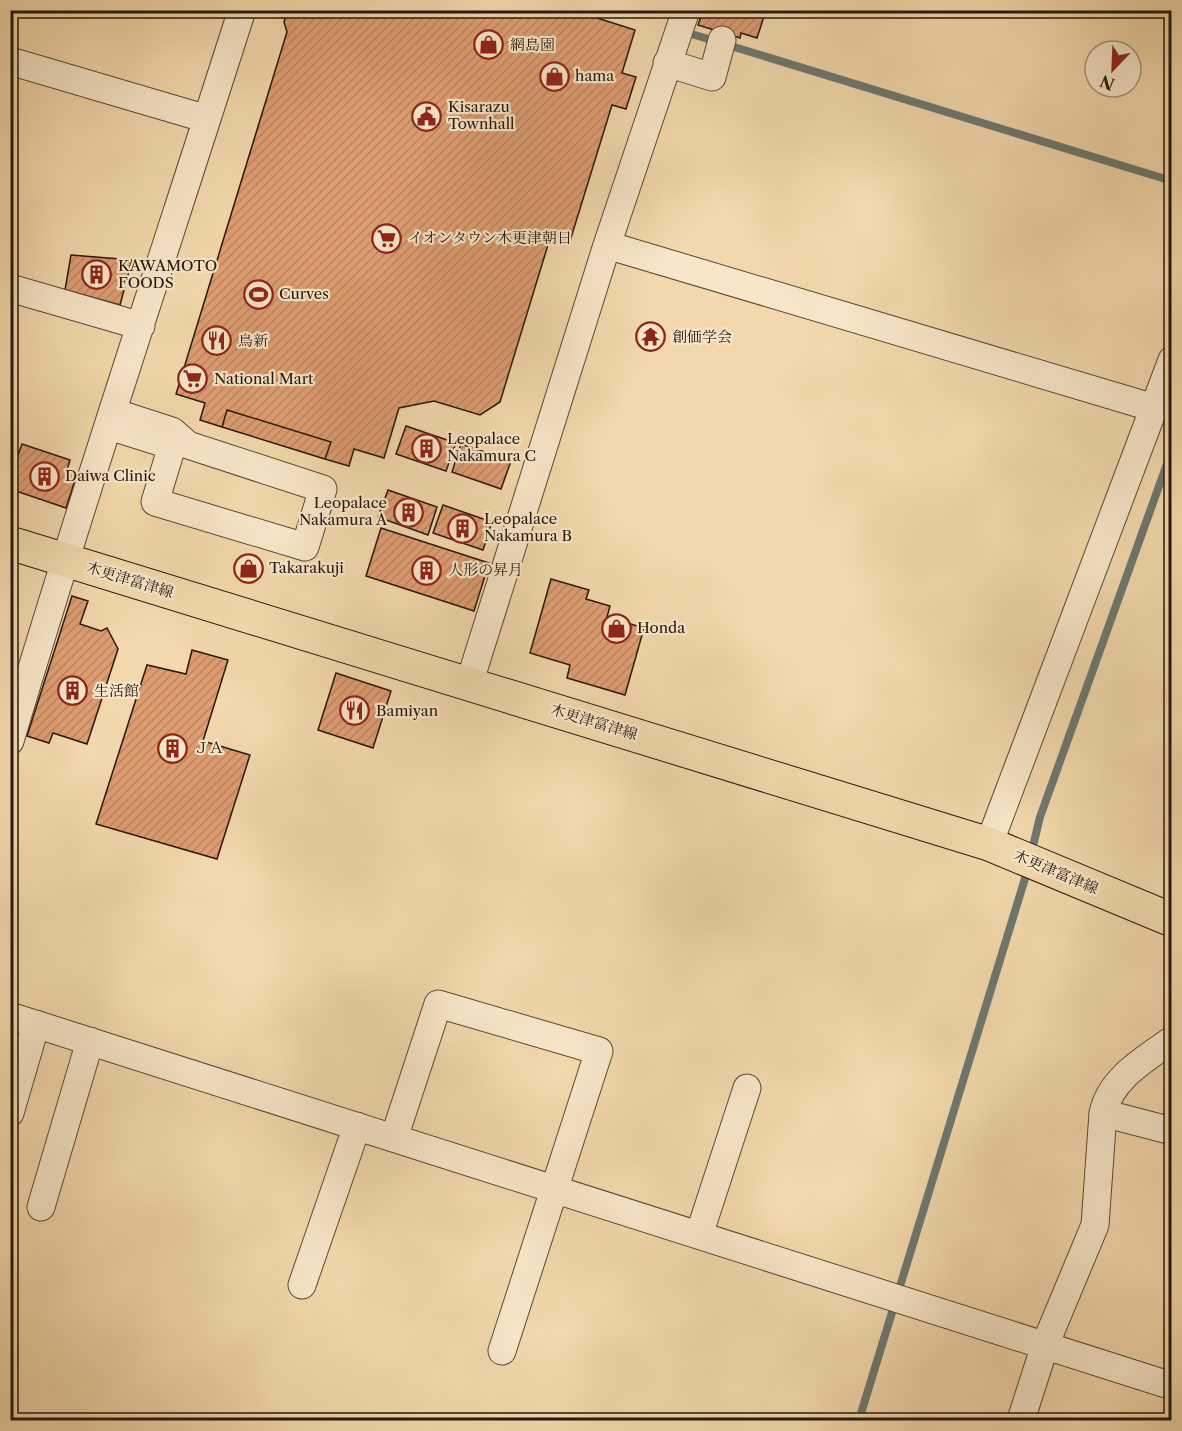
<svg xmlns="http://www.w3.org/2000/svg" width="1182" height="1431" font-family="'Libre Caslon Text','Noto Serif JP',serif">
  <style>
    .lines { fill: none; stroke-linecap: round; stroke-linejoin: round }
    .stream { stroke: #6d786f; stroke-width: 8 }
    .building { fill: url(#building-hatch); stroke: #26170d; stroke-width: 1.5 }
    .minor-casing { stroke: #594735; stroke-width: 29 }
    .major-casing { stroke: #26170d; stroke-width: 35 }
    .minor { stroke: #f7e6c9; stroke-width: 27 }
    .major { stroke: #f2d8ac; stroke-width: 33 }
    .labels { text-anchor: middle; stroke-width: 4.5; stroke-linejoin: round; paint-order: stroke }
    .poi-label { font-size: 15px; fill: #26170d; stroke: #f7e6c9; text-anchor: start }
    .street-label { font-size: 15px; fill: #26170d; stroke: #f7e6c9 }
  </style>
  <defs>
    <pattern id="building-hatch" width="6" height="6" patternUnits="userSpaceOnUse" patternTransform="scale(1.5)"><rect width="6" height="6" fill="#de9d71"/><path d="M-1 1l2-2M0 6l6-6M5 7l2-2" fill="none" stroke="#be8661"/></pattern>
  </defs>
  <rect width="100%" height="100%" fill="#f2d8ac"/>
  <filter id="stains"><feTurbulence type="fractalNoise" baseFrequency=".00333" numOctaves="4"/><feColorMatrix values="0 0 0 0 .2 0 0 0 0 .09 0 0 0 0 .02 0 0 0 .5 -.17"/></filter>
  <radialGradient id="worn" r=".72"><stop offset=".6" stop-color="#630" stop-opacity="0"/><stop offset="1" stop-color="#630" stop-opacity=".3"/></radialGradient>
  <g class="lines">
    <path class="stream" d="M695,35l477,146
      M1034,842l6,-25 132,-367
      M859,1420l168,-548"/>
  </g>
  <path class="building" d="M287,10h285l63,20 -13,43 14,4 -10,32 -14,-4 -42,136 -19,-6 -51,167 -20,13 -46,-14 -35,7 -15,50 -30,-9 -5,17 -24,-7 6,-17 -104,-32 -5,17 -22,-7 5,-17 -29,-9 111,-362 -3,-10z
    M703,10h63l-9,28 -16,-5 -1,5 -42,-13z
    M71,255l61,5 -12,45 -55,-15z
    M227,410l104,32 -6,17 -103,-32z
    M406,426l50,17 -10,28 -50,-17z
    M22,444l48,16 -3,10 10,4 -11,34 -56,-19v-11z
    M461,444l50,17 -10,28 -49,-17z
    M388,490l49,17 -9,28 -50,-18z
    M443,505l49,17 -9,28 -50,-17z
    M381,528l108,35 -15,48 -108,-35z
    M551,579l38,11 -3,9 24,7 -3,11 37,11 -19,67 -58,-17 3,-13 -40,-12z
    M72,596l16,5 -8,23 21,7 6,-3 11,21 -31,95 -34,-11 -4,10 -22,-7z
    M192,650l36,10 -25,81 47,14 -33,104 -121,-35 51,-159 39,9z
    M336,673l55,18 -18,57 -55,-18z"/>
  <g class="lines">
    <defs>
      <path id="minor" d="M10,61l197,58
        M667,63l45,14 10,-37
        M607,245l547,163
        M10,288l131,38
        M109,426l63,20 -17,56 150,45 18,-58 -135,-44 -16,-14 -59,-19
        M469,684l138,-439 79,-235
        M10,741c73,-245 154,-487 232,-731
        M989,844l183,-484
        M10,1016l1162,370
        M10,1113l26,-89
        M1103,1113l69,18
        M394,1138l44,-134 161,47 -97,300
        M41,1207l49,-166
        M699,1235l48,-147
        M302,1285l55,-159
        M1021,1420l24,-75 50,-120 8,-112c8,-35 41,-53 69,-73"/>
      <path id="major" d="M10,543l979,301 183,76"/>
    </defs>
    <use href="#minor" class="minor-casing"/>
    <use href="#major" class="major-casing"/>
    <use href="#minor" class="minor"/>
    <use href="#major" class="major"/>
  </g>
  <defs>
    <symbol id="shop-ring" viewBox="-11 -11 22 22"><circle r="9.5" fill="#f7e6c9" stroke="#8f2418" stroke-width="1.5"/><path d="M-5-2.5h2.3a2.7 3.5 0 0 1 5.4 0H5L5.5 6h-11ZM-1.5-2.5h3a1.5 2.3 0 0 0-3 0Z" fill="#8f2418"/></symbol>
    <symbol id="civic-ring" viewBox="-11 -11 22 22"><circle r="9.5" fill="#f7e6c9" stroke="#8f2418" stroke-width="1.5"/><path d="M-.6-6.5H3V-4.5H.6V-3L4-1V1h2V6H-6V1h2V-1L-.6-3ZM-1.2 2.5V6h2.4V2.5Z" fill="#8f2418"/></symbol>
    <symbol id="supermarket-ring" viewBox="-11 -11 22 22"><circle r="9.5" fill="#f7e6c9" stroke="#8f2418" stroke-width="1.5"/><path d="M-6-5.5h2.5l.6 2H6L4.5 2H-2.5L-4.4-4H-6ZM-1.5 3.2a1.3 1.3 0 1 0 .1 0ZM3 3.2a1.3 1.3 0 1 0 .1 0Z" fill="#8f2418"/></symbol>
    <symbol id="building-ring" viewBox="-11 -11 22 22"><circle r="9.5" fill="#f7e6c9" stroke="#8f2418" stroke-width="1.5"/><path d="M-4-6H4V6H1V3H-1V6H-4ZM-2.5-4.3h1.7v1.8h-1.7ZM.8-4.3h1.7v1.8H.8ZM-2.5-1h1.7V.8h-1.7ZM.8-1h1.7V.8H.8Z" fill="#8f2418"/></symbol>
    <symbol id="stadium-ring" viewBox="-11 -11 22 22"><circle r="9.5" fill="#f7e6c9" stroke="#8f2418" stroke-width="1.5"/><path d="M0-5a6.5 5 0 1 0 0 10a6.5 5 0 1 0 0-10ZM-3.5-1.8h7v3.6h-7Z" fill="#8f2418"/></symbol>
    <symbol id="temple-ring" viewBox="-11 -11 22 22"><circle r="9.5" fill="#f7e6c9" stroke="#8f2418" stroke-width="1.5"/><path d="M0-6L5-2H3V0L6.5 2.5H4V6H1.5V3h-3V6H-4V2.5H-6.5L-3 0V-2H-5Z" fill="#8f2418"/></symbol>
    <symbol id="restaurant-ring" viewBox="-11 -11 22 22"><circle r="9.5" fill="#f7e6c9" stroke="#8f2418" stroke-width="1.5"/><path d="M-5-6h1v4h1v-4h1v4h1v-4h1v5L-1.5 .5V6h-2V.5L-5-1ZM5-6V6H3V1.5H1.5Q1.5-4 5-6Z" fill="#8f2418"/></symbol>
  </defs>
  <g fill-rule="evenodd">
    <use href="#shop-ring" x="472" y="28" width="33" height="33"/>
    <use href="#shop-ring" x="538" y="60" width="33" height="33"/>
    <use href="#civic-ring" x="410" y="100" width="33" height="33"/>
    <use href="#supermarket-ring" x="370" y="222" width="33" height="33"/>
    <use href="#building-ring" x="80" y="258" width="33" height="33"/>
    <use href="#stadium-ring" x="242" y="278" width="33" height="33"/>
    <use href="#temple-ring" x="634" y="320" width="33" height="33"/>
    <use href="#restaurant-ring" x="200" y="324" width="33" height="33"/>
    <use href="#supermarket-ring" x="176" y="362" width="33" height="33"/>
    <use href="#building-ring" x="410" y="432" width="33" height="33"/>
    <use href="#building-ring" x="28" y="460" width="33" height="33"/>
    <use href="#building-ring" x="392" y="496" width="33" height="33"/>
    <use href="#building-ring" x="446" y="512" width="33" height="33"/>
    <use href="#shop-ring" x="232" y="552" width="33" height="33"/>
    <use href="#building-ring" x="410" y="554" width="33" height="33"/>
    <use href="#shop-ring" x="600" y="612" width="33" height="33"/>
    <use href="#building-ring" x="56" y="674" width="33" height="33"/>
    <use href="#restaurant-ring" x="338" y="694" width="33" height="33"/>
    <use href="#building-ring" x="156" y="732" width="33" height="33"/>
  </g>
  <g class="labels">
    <g class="poi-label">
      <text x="510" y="50">網島園</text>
      <text x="575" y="81">hama</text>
      <text x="448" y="112">Kisarazu<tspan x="448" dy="17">Townhall</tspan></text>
      <text x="408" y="243">イオンタウン木更津朝日</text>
      <text x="118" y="271">KAWAMOTO<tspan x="118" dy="17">FOODS</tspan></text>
      <text x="279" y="299">Curves</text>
      <text x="672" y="342">創価学会</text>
      <text x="238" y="346">鳥新</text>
      <text x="214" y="384">National Mart</text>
      <text x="447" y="444">Leopalace<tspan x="447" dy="17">Nakamura C</tspan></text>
      <text x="65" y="481">Daiwa Clinic</text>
      <text x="387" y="508" text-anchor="end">Leopalace<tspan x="387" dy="17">Nakamura A</tspan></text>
      <text x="484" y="524">Leopalace<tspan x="484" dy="17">Nakamura B</tspan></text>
      <text x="269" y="573">Takarakuji</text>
      <text x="448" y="575">人形の昇月</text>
      <text x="637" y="633">Honda</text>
      <text x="94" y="696">生活館</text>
      <text x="376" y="716">Bamiyan</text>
      <text x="194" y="753">ＪＡ</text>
    </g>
    <g class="street-label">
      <text transform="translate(130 580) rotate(17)" y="5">木更津富津線</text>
      <text transform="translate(594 722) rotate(17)" y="5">木更津富津線</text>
      <text transform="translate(1056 872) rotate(23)" y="5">木更津富津線</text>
    </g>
  </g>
  <rect width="1182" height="1431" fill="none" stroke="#f2d8ac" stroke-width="36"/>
  <rect x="12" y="12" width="1158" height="1407" fill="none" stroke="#26170d" stroke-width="3"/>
  <rect x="18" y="18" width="1146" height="1395" fill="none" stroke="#26170d" stroke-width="1.5"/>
  <g transform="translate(1113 69) rotate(203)"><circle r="28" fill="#f7e6c9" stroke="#a3937e" stroke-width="1.5"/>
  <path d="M0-4.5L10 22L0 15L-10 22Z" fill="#8f2418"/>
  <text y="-9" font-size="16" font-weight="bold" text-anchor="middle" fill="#26170d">N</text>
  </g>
  <rect width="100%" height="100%" filter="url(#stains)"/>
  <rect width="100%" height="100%" fill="url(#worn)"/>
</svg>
